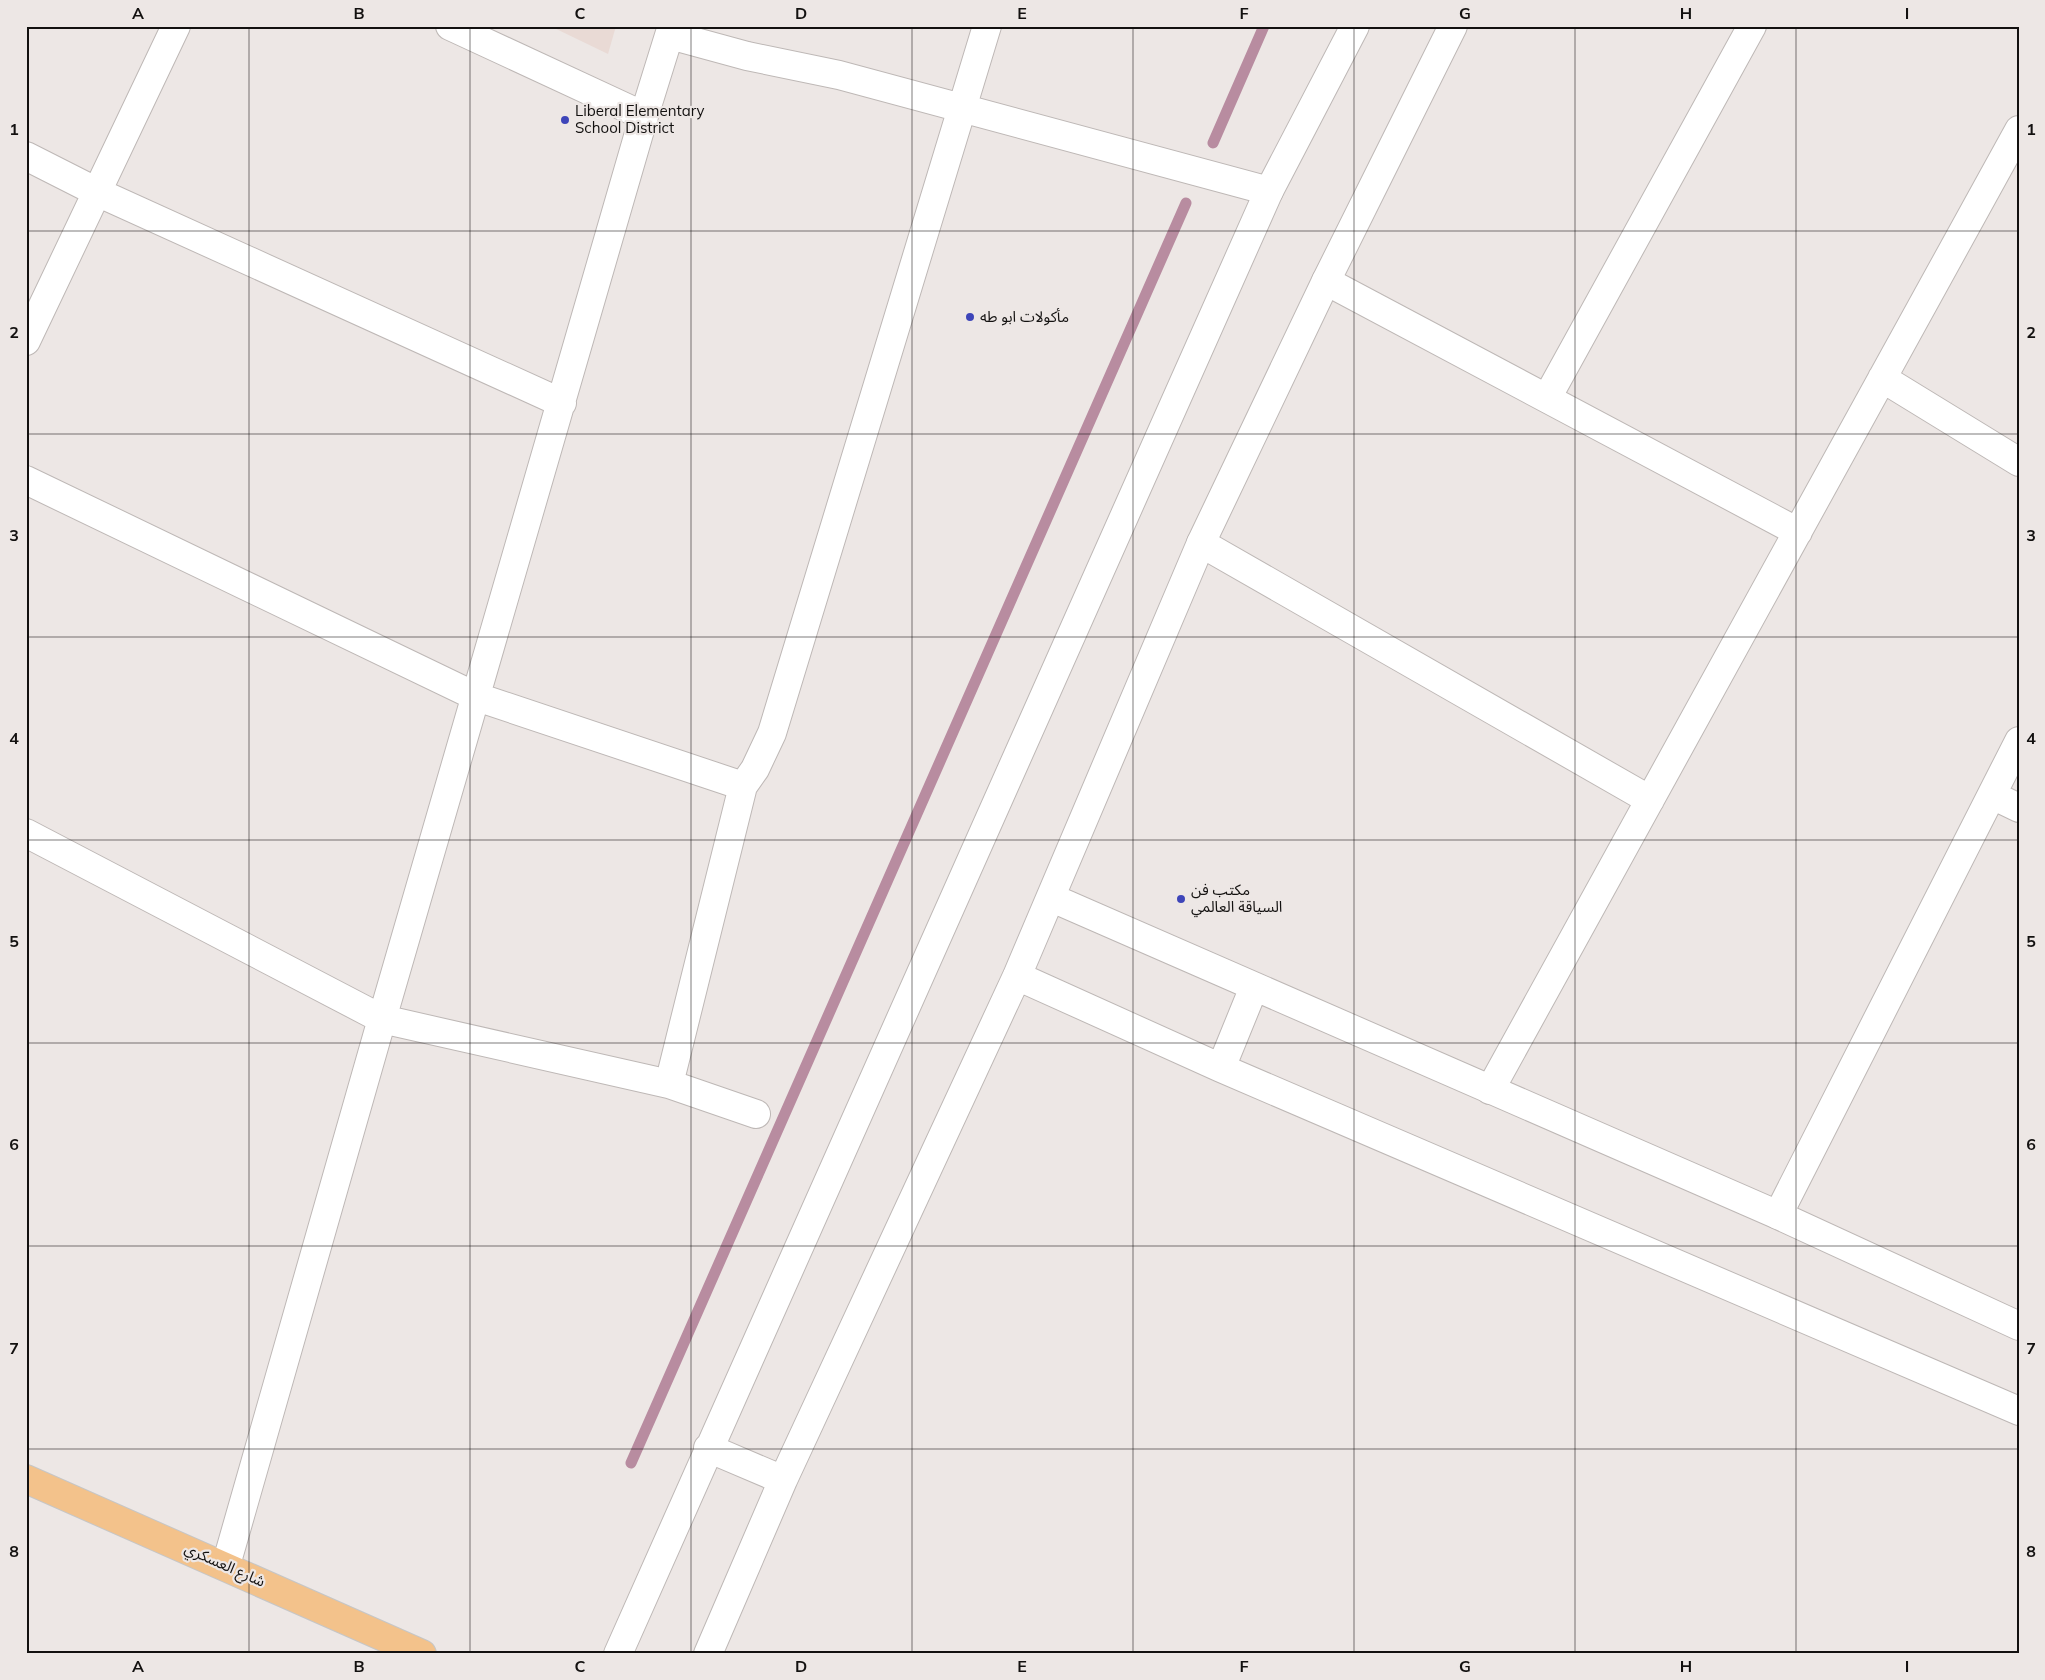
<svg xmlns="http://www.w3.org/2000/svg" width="2045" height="1680" font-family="Mulish,'Noto Sans Arabic',sans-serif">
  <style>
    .built { fill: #e9dad5 }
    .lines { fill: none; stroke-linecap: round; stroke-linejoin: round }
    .stream { stroke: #b88ca0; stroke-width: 11 }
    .street-casing { stroke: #beb8b6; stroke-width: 30 }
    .secondary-casing { stroke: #beb8b6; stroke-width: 30 }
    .primary-casing { stroke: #c6c6c6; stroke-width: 30 }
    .street { stroke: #fff; stroke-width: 28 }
    .secondary { stroke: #fff; stroke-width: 28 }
    .primary { stroke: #f3c28b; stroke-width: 28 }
    .grid { fill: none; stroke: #131110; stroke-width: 1; stroke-opacity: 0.55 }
    .poi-dot { fill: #3e45b9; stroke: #ede7e5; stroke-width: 2 }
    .labels { text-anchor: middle; stroke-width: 4.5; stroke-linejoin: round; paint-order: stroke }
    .poi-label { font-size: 15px; fill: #131110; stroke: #ede7e5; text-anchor: start }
    .street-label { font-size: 15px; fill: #131110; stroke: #ede7e5 }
    .neatline { fill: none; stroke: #131110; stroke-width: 2 }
    .grid-label { font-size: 16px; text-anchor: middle; font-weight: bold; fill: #131110 }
  </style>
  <rect width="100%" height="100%" fill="#ede7e5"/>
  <path class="built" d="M550,26h66l-8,28z"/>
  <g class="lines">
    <path class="stream" d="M1213,143l51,-117
      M631,1463l555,-1260"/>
    <defs>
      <path id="street" d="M450,26l194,90
        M670,35l77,21 92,19 430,116
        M26,156l71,36 465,211
        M1326,281l472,251
        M26,341l150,-315
        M1882,378l137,84
        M1547,398l205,-372
        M26,480l451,217 266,89 12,-17 17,-36 215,-707
        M1201,543l449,257
        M1992,795l27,13
        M26,833l356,186 287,65 87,30
        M669,1084l74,-298
        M1490,1090l529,-960
        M1778,1215l241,-474
        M226,1565l156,-546 262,-903 28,-90"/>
      <path id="secondary" d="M1052,898l726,317 241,111
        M1017,976l204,92 798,343
        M1221,1068l33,-81
        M708,1448l75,32
        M618,1654l651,-1463 86,-165
        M708,1654l75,-174 234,-504 184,-433 125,-262 127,-255"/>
      <path id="primary" d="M26,1479l396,175"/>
    </defs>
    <use href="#street" class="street-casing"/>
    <use href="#secondary" class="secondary-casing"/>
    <use href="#primary" class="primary-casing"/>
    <use href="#street" class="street"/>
    <use href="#secondary" class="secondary"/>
    <use href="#primary" class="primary"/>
  </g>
  <path class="grid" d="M249,26v1628M470,26v1628M691,26v1628M912,26v1628M1133,26v1628M1354,26v1628M1575,26v1628M1796,26v1628M26,231h1993M26,434h1993M26,637h1993M26,840h1993M26,1043h1993M26,1246h1993M26,1449h1993"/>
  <g class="poi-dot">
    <circle cx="565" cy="120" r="5"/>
    <circle cx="970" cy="317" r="5"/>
    <circle cx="1181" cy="899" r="5"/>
  </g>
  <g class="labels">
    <g class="poi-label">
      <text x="575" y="116">Liberal Elementary<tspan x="575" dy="17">School District</tspan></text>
      <text x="980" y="322">مأكولات ابو طه</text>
      <text x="1191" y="895">مكتب فن<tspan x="1191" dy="17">السياقة العالمي</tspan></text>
    </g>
    <g class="street-label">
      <text transform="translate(225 1565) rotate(24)" y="5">شارع العسكري</text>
    </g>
  </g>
  <rect width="2045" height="1680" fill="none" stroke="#ede7e5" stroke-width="55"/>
  <rect x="28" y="28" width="1990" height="1624" class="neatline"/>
  <g class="grid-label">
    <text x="138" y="19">A</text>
    <text x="359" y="19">B</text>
    <text x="580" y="19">C</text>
    <text x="801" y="19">D</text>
    <text x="1022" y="19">E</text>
    <text x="1244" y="19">F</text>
    <text x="1465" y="19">G</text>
    <text x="1686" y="19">H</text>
    <text x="1907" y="19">I</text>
    <text x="14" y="135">1</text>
    <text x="2031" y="135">1</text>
    <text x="14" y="338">2</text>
    <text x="2031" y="338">2</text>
    <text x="14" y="541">3</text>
    <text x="2031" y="541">3</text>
    <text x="14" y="744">4</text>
    <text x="2031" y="744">4</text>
    <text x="14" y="947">5</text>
    <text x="2031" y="947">5</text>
    <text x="14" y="1150">6</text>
    <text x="2031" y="1150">6</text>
    <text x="14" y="1354">7</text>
    <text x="2031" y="1354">7</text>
    <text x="14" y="1557">8</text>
    <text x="2031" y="1557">8</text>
    <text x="138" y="1672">A</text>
    <text x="359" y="1672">B</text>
    <text x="580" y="1672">C</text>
    <text x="801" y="1672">D</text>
    <text x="1022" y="1672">E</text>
    <text x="1244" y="1672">F</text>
    <text x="1465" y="1672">G</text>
    <text x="1686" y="1672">H</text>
    <text x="1907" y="1672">I</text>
  </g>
</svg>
